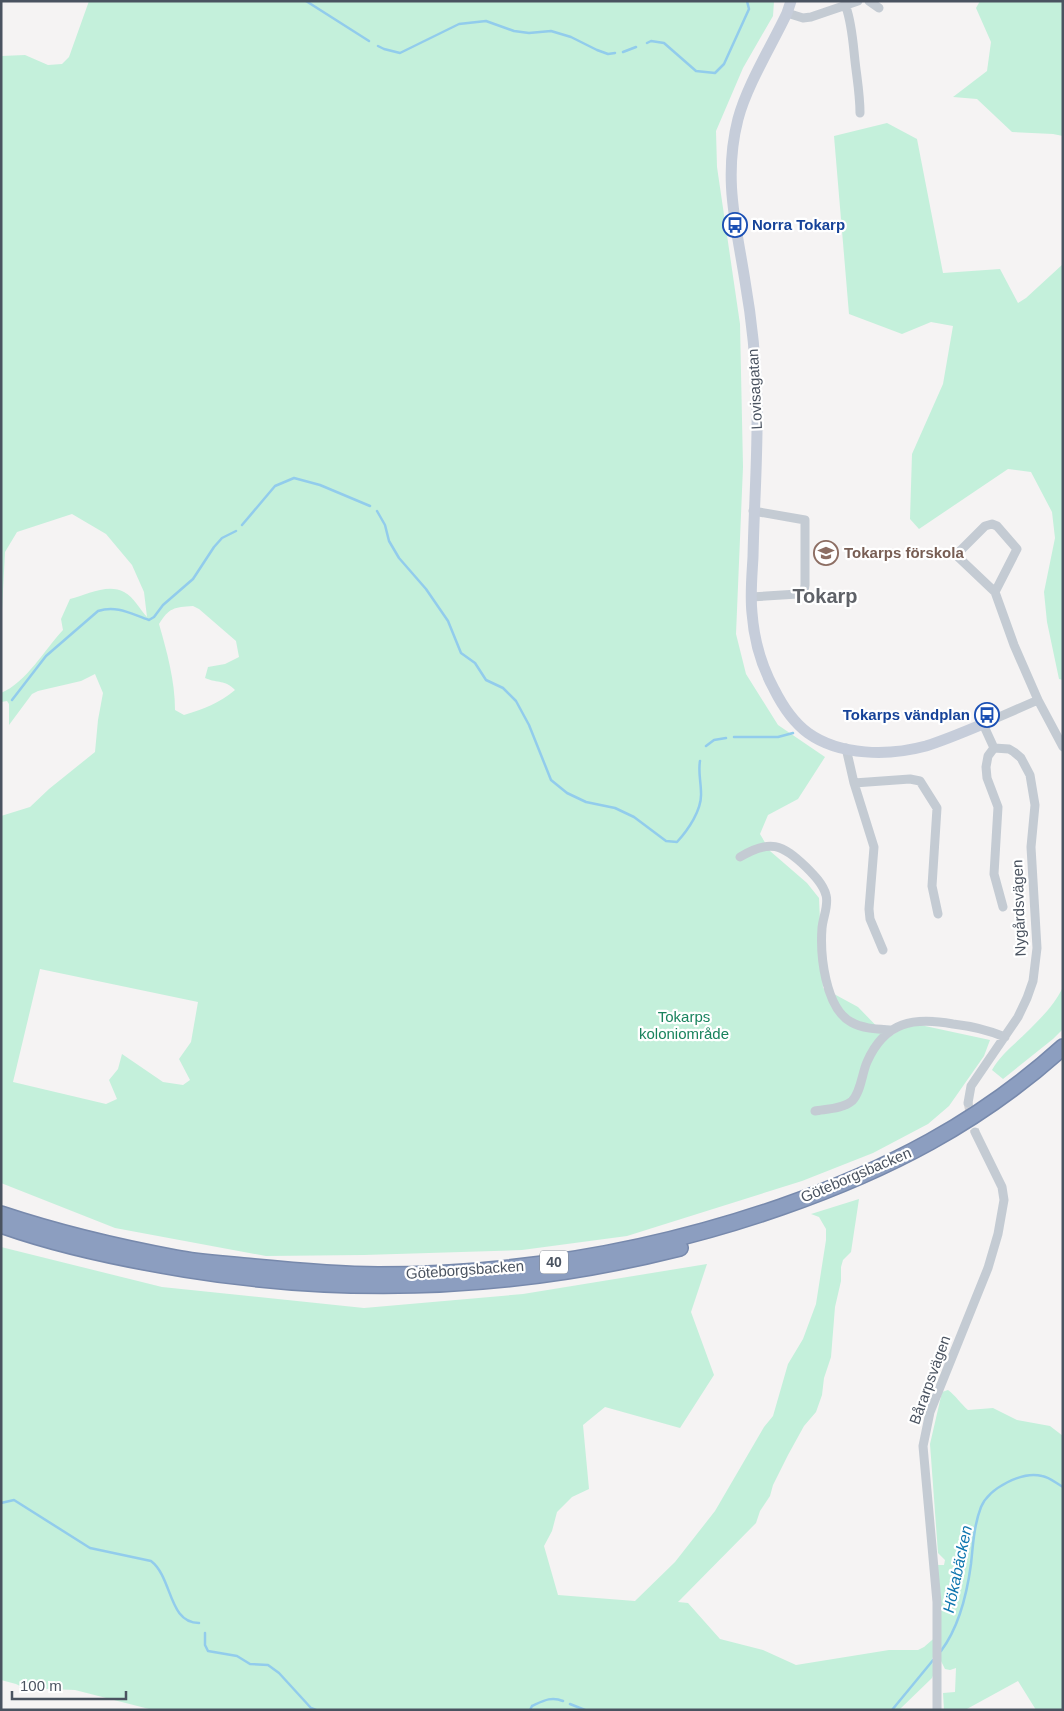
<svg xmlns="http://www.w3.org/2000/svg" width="1064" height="1711" font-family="Arial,sans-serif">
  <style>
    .green { fill: #c4f0db; fill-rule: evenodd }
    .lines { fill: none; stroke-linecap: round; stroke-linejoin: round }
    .stream { stroke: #92ccec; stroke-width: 2.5 }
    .street-tunnel { stroke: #d3d3d6; stroke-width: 9; stroke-dasharray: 9 4.5; stroke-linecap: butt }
    .highway-casing { stroke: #7789ac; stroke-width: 18 }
    .street { stroke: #c4cbd3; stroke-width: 9 }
    .secondary { stroke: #c6cdda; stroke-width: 11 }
    .highway { stroke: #8c9ec0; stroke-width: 15 }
    .labels { text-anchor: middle; stroke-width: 4.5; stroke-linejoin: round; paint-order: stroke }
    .shield { fill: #fff; stroke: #808790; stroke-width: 1 }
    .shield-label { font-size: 14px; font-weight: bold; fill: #4a5360 }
    .transit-label { font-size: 15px; font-weight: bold; fill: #164399; stroke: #fff; text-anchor: start }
    .street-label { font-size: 15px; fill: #4a5360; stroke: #fff }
    .education-label { font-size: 15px; font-weight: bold; fill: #785e54; stroke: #fff; text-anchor: start }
    .park-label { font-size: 15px; fill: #19835d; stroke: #fff }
    .water-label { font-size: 16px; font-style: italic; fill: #0f76af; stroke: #fff }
    .district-label { font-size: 20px; font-weight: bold; fill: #5f6268; stroke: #fff }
  </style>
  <rect width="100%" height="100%" fill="#f5f3f3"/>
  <path class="green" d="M89,1h685l-1,15 -30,52 -27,63 1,36 23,157 3,143 -7,167 10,40 32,51 47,32 -27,42 -30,16 -8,19 10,17 37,32 12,15 4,90 35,19 30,31 23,-15 79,17 -6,16 -35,50 -21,18 -55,29 -71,28 -175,55 -105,14 -158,5 -98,1 -151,-28 -114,-45v-367l29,-9 19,-18 46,-37 3,-32 5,-27 -8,-19 -14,7 -43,10 -6,3 -23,31v-21l-2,-3 -6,1v-9c25,-10 44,-44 62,-63l-2,-11 9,-20c16,-4 38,-16 54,-7 10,5 16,18 23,25l-3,-25 -12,-27 -26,-31 -34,-20 -55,18 -12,20 -4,77v-573l24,-1 23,10 14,-1 7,-7zM193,606l6,3 37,32 3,16 -14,7 -17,3 -3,11c14,6 19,1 30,12 -15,13 -32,19 -51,25l-9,-5c0,-29 -8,-58 -16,-86 10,-16 15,-17 34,-18zM40,969l158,33 -7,40 -12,17 11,21 -7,5 -20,-3 -41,-28 -4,15 -9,11 8,19 -11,5 -93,-22z
    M980,1h83v135l-10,-2 -41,-2 -35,-33 -24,-2 34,-26 4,-29 -15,-34z
    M887,123l30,16 26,134 57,-4 18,34 8,-5 37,-34v416l-4,-1 -12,-57 -3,-30 11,-54 -3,-26 -21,-40 -23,-3 -89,60 -9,-10 2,-65 31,-70 10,-58 -22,-4 -29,12 -53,-20 -15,-178z
    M1063,987v42l-10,10 -50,40 -11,-9c9,-16 24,-27 37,-40 13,-13 26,-26 34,-43z
    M859,1199l-8,53 -8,8 -2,7v14l-6,26 -4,50 -7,21 -2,17 -6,17 -12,14 -16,29 -15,30 -3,11 -10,15 -4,12 -78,79 10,1 32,36 43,11 33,15 93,-15h29l6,-3 15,-13 -1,-69h6l1,-5 -7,-7 -8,-109 12,-52 6,-2c8,6 12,13 20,20l25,-2 24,12 33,6 13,10v274h-27l-18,-29 -53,29h-21l-1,-17 12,-1 1,-24 -6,2 -5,-1 -7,-14 -6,3 2,15 -2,5 -33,32h-746l-78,-20 -51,-2 -8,-4 -15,-4v-433l161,40 202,21 159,-14 184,-30 -16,48 23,63 -34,53 -75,-21 -22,18 6,64 -17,8 -15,15 -5,19 -8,15 14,49 77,6 40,-39 40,-51 49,-84 9,-11 15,-52 15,-25 13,-35 10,-64v-11l-7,-12 -8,-3z"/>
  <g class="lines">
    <path class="stream" d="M306,1l63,40
      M647,43l4,-2 13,2 32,28 19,2 9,-9 25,-55 -2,-8
      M378,46l6,3 16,4 59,-29 27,-3 28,10 15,2 22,-2 20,6 26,13 11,4 7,-1
      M623,52l13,-5
      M377,511l8,14 4,16 10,17 27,31 22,32 13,32 14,10 11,17 17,8 13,13 13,24 22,55 16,13 19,9 29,6 19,9 32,24 11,1c11,-12 25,-32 24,-49 0,-11 -3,-21 -1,-32
      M242,525l33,-39 19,-8 26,7 50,21
      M12,700l34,-44 52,-45c19,-6 33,3 51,9l5,-3 9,-12 30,-26 21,-32 8,-9 14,-7
      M734,737h44l15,-4
      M706,746l8,-6 12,-2
      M1,1503l13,-3 76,48 61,13c22,17 17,62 48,62
      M205,1633v12l3,6 29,5 13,8 18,1 11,8 32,35 5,2
      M941,1651c18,-24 26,-57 30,-87 2,-19 3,-39 10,-57 8,-19 41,-36 61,-31 7,1 14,7 21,11
      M570,1704l15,6
      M530,1710l2,-4c11,-5 19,-10 31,-5
      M892,1710l42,-51"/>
    <path class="street-tunnel" d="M968,1103l7,29"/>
    <defs>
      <path id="highway" d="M1,1214c57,19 116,33 175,44 25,5 52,6 78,9 41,4 82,8 124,8 137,0 273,-23 403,-68 106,-37 198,-84 282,-160
        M1,1225c59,21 122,34 184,44 165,27 333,20 495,-21"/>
    </defs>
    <use href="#highway" class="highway-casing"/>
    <path class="street" d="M869,1l10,7
      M846,7c6,17 7,36 9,54 2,18 5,34 5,52
      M787,13l16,5 8,-1 47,-16
      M995,592l22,-43 -20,-23 -5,-2 -7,2 -29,29 39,37 19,53 24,55
      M751,597l47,-3 6,-3 1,-6v-65l-52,-9
      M846,748l8,35 20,64 -5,62 1,10 13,31
      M994,748l-6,8 -2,11 1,11 11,29 -4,67 9,33
      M854,783l56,-4 10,2 17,27 -5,78 6,28
      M740,857c30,-18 42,-13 66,10 8,8 17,17 20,28 3,10 -3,22 -4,33 -2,26 3,80 29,94 12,7 27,7 41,8
      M968,1103l3,-17 47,-69 9,-19 6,-17 4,-33 -6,-101 4,-42 -5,-30 -9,-17 -7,-6 -5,-3 -15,-1 -11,-24 55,-24 25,47
      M815,1111c10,-2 28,-2 37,-10 9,-9 10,-28 15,-39 18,-41 47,-45 86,-38 18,2 35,6 52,13
      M937,1710v-108l-14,-156 7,-34 58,-144 10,-34 6,-34 -2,-13 -27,-55"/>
    <path class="secondary" d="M791,1l-4,12c-15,32 -40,72 -49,106 -15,59 -2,105 7,162 7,40 11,81 12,121 1,52 -3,103 -4,155 -1,18 -3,38 -1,56 2,27 9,52 22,76 8,16 19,33 34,44 32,23 81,23 118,13 19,-6 38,-14 57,-22"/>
    <use href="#highway" class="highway"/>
  </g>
  <defs>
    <symbol id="bus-ring" viewBox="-11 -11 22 22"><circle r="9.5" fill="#fff" stroke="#1a4fb4" stroke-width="1.5"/><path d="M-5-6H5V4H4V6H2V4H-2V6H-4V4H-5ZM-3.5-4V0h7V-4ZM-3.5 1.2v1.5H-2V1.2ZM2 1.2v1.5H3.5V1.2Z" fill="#1a4fb4"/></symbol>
    <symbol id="school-ring" viewBox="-11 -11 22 22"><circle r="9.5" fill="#fff" stroke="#8d6e63" stroke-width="1.5"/><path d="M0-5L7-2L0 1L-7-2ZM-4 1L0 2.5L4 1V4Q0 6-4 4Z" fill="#8d6e63"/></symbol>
  </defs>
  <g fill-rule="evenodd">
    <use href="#bus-ring" x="721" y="211" width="28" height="28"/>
    <use href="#school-ring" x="812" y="539" width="28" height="28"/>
    <use href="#bus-ring" x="973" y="701" width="28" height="28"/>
  </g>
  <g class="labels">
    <rect class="shield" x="540" y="1250.5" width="28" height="23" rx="4"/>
    <g class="shield-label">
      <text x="554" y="1267">40</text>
    </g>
    <g class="transit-label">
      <text x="752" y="230">Norra Tokarp</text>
      <text x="970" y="720" text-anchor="end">Tokarps vändplan</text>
    </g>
    <g class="street-label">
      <text transform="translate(755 389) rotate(-93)" y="5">Lovisagatan</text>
      <text transform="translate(1019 908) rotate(-92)" y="5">Nygårdsvägen</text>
      <text transform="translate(856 1175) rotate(-23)" y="5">Göteborgsbacken</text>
      <text transform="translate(465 1270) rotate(-4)" y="5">Göteborgsbacken</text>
      <text transform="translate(930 1380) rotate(-70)" y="5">Bårarpsvägen</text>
    </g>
    <g class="education-label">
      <text x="844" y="558">Tokarps förskola</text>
    </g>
    <g class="park-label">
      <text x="684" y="1022">Tokarps<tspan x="684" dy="17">koloniområde</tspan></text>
    </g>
    <g class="water-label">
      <text transform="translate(957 1569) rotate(-78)" y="6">Hökabäcken</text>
    </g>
    <g class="district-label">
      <text x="825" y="603">Tokarp</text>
    </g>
  </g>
  <rect width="1064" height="1711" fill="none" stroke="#4a5360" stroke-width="5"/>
  <path d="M12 1691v8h114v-8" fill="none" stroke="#4a5360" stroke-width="2.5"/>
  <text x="20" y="1691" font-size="15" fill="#4a5360" stroke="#ffffff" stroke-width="4" paint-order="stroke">100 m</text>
</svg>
